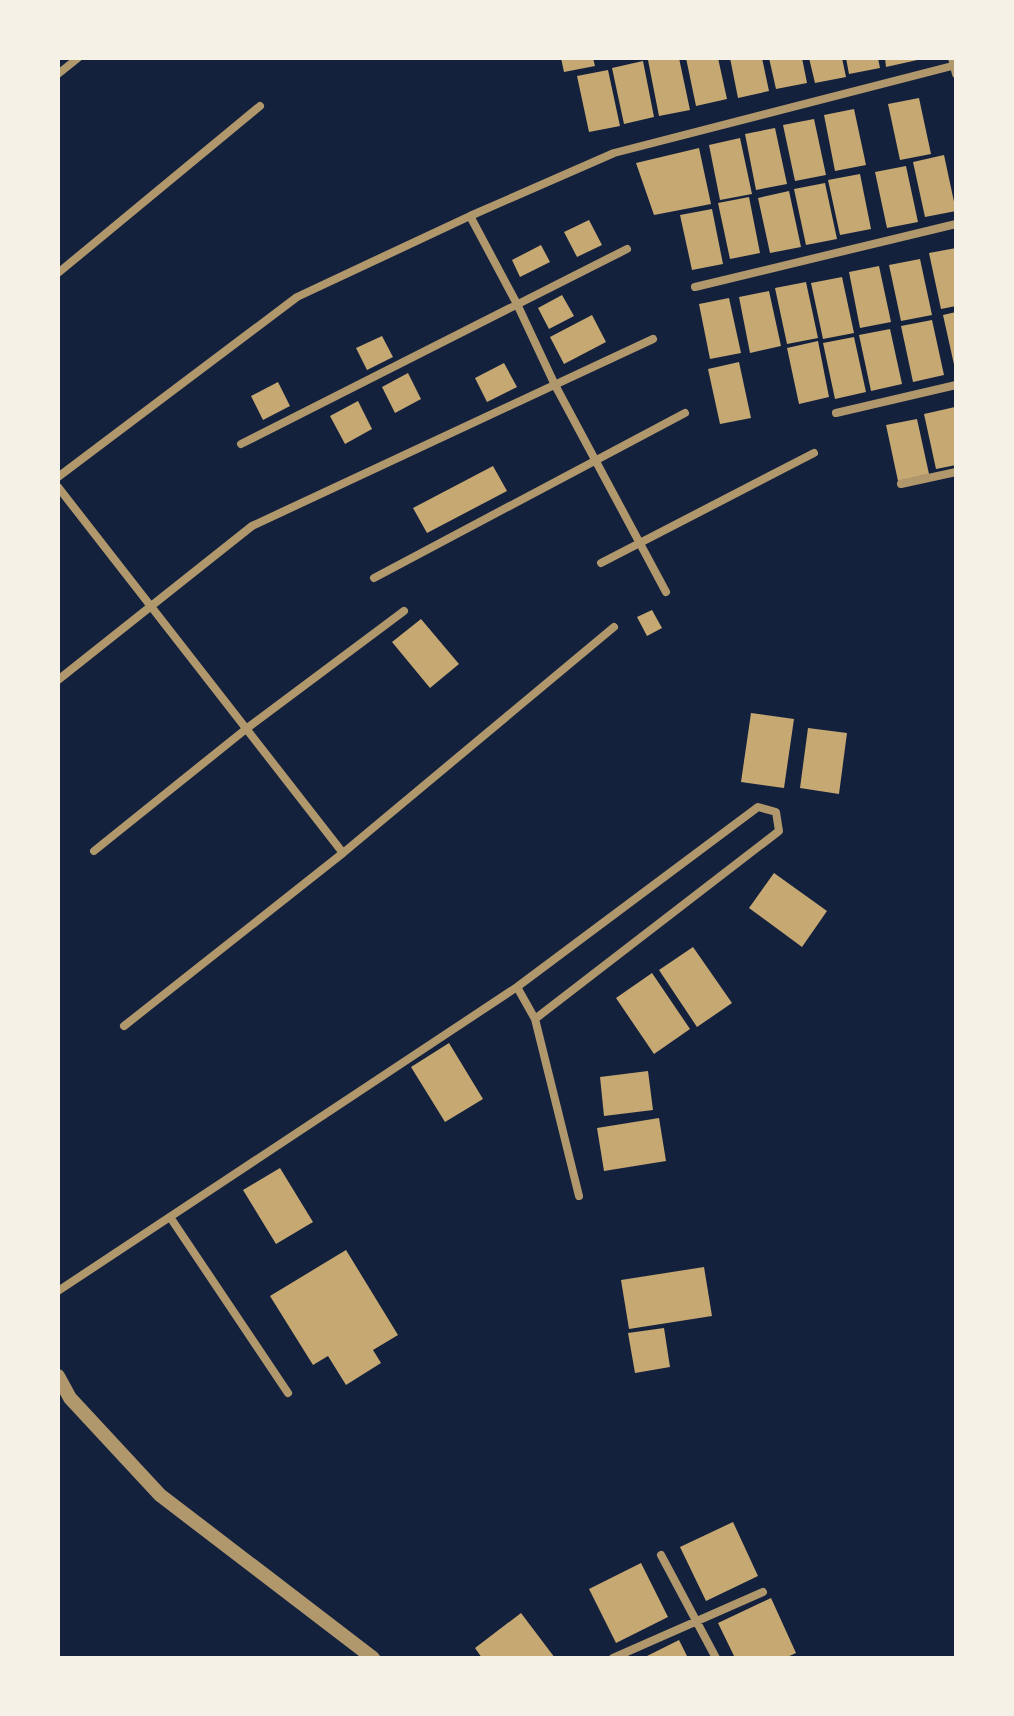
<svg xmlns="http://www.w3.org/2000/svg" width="1014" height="1716" font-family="Cabin,sans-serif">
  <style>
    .building { fill: #c6a872 }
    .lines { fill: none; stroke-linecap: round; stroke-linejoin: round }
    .minor { stroke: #b1986c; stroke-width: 8 }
    .tertiary { stroke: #b1986c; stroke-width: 14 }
  </style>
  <rect width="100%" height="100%" fill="#14213d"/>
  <path class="building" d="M561,58h32l2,8 -31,6z
    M659,58h20l11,52 -31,6 -11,-56z
    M686,58h32l9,41 -31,7z
    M730,58h32l7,33 -31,7z
    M769,58h33l5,25 -31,6z
    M809,58h33l4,19 -31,6z
    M846,58h32l2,10 -31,6z
    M885,58h37v1l-36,8z
    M643,61l11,56 -30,7 -12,-56z
    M608,70l12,56 -31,6 -12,-56z
    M919,98l12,56 -31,6 -12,-56z
    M854,109l12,56 -31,6 -11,-56z
    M814,119l12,56 -31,6 -12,-56z
    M775,128l12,56 -31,6 -11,-56z
    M740,138l12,56 -32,6 -11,-55z
    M699,148l12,56 -57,11 -18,-52z
    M944,155l12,56 -31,6 -12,-55z
    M906,166l12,56 -31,6 -12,-56z
    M860,174l11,55 -31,6 -12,-55z
    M825,183l12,56 -31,6 -12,-56z
    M789,191l12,56 -31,6 -12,-55z
    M749,197l11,56 -30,6 -12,-56z
    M712,209l11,55 -31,6 -12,-55z
    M589,220l13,25 -25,12 -13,-25z
    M541,245l9,17 -30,15 -8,-17z
    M956,248v58l-15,3 -12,-56z
    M920,259l12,56 -31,6 -12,-56z
    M879,266l12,56 -31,6 -11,-56z
    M842,277l12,56 -31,6 -12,-56z
    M806,282l12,56 -31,6 -12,-56z
    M769,291l12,55 -31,7 -11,-56z
    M562,295l12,21 -25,13 -11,-21z
    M729,298l12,55 -31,6 -11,-55z
    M956,312v57h-1l-12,-54z
    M592,315l14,27 -42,22 -14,-27z
    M932,320l12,55 -31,7 -12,-56z
    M890,329l12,55 -31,7 -12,-56z
    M382,336l11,21 -26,13 -11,-22z
    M854,337l12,55 -31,7 -12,-56z
    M818,341l11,56 -30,7 -12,-56z
    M739,362l12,56 -31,6 -12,-55z
    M504,363l13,24 -30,15 -12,-24z
    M408,373l13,26 -26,14 -13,-26z
    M278,382l12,24 -27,14 -12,-24z
    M358,401l14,28 -27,15 -15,-28z
    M955,407l1,58 -20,4 -12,-55z
    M917,419l12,55 -31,7 -12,-56z
    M493,466l14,25 -80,42 -14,-25z
    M652,610l10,18 -15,8 -10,-19z
    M421,619l38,45 -29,24 -38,-46z
    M751,713l43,6 -10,69 -43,-6z
    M808,728l39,5 -8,61 -39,-6z
    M774,873l53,38 -25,36 -53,-39z
    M693,947l39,56 -35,24 -38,-57z
    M652,973l38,56 -36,25 -38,-56z
    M449,1043l34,56 -38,23 -34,-55z
    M648,1071l5,39 -49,6 -4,-39z
    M659,1118l7,43 -62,10 -7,-43z
    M280,1168l33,54 -37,22 -33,-54z
    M346,1250l52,85 -25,15 8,13 -35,22 -18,-29 -15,9 -43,-69z
    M704,1267l8,49 -83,13 -8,-49z
    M664,1328l6,39 -35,6 -7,-40z
    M733,1522l25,54 -52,25 -26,-54z
    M641,1563l27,54 -52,26 -27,-54z
    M771,1598l25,55 -11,5h-50l-17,-35z
    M521,1613l34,45h-73l-7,-10z
    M679,1640l9,18h-45z"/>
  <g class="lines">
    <path class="minor" d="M952,58l4,16
      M58,74l20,-16
      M470,216l47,88 38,81 111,207
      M58,273l202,-167
      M695,287l261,-63
      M836,413l120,-28
      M241,444l386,-195
      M58,477l239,-180 173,-81 144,-63 342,-88
      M901,484l55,-12
      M58,487l285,366
      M601,563l213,-110
      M374,578l311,-165
      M58,680l194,-154 401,-187
      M94,851l152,-122 158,-118
      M517,987l18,32
      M124,1026l219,-173 271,-226
      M170,1217l118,176
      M58,1291l459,-304 241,-180 18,5 3,19 -244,188 44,177
      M661,1555l55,103
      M613,1658l150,-66"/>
    <path class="tertiary" d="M58,1376l12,22 90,97 213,163"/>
  </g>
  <rect width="1014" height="1716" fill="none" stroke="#f6f1e7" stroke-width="120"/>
</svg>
